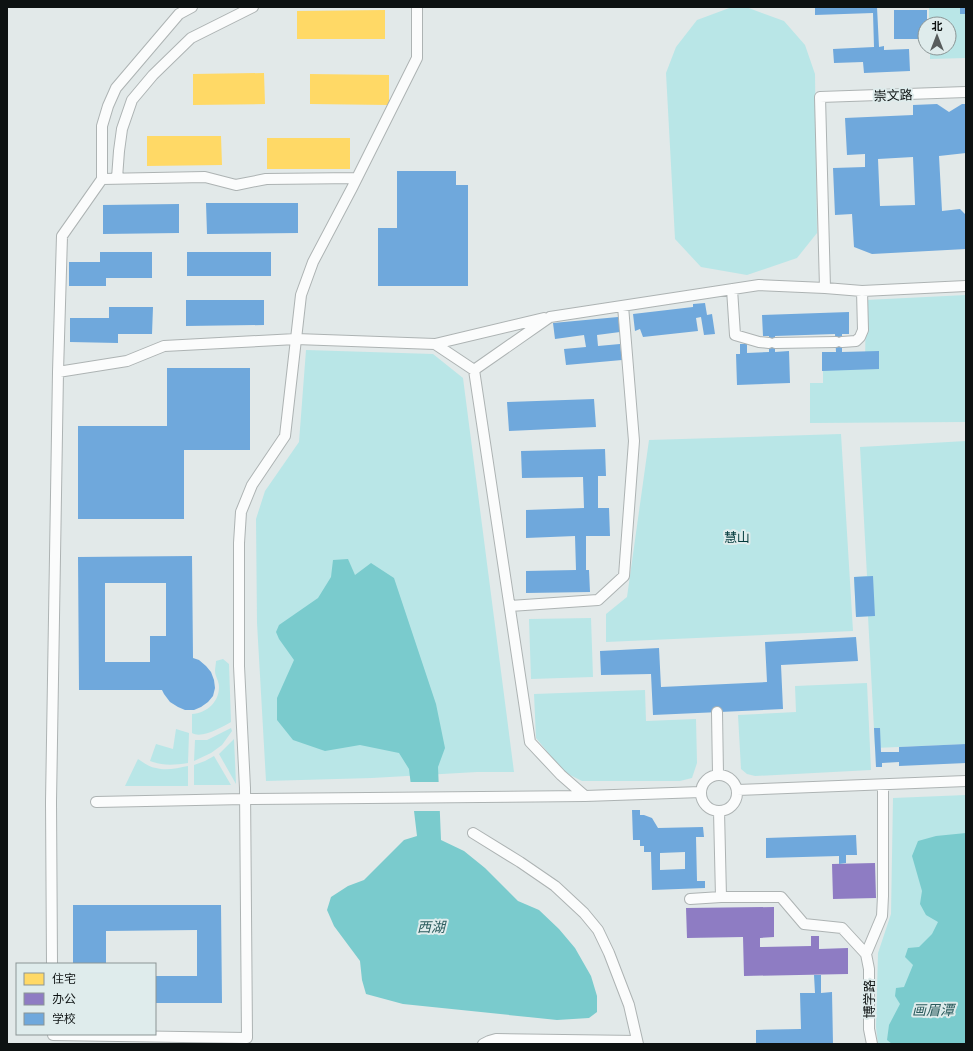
<svg xmlns="http://www.w3.org/2000/svg" width="973" height="1051" font-family="'Archivo Narrow','Noto Sans SC',sans-serif">
  <style>
    .green { fill: #b9e6e7 }
    .water { fill: #7acbcd }
    .pier { fill: #e2e9e9 }
    .homes { fill: #ffd966 }
    .offices { fill: #8e7cc3 }
    .schools { fill: #6fa8dc; fill-rule: evenodd }
    .lines { fill: none; stroke-linecap: round; stroke-linejoin: round }
    .minor-casing { stroke: #adb3b3; stroke-width: 12 }
    .minor { stroke: #fbfcfc; stroke-width: 10 }
    .labels { text-anchor: middle; stroke-width: 4; stroke-linejoin: round; paint-order: stroke }
    .street-label { font-size: 13px; fill: #0d1212; stroke: #dfecec }
    .park-label { font-size: 13px; fill: #033a3c; stroke: #dfecec }
    .water-label { font-size: 14px; font-style: italic; fill: #2c5c5e; stroke: #dfecec }
  </style>
  <rect width="100%" height="100%" fill="#e2e9e9"/>
  <path class="green" d="M732,7h14l38,14 21,24 10,29 2,159 -20,25 -50,17 -46,-8 -26,-28 -9,-166 10,-26 21,-27z
    M929,7h37v51l-36,1v-11h19v-24h-20z
    M966,295v127l-156,1v-40h13v-18l42,-1 1,-64z
    M306,350l127,4 30,24 51,394h-37l-105,6 -106,3 -9,-158 -1,-104 9,-28 34,-49z
    M841,434l12,197 -247,11v-28l21,-17 22,-157z
    M966,441v303l-91,4 -7,-132 -12,1 -2,-40 13,-1 -7,-129z
    M591,618l2,59 -62,2 -2,-60z
    M223,659l6,5 2,58c-9,5 -29,17 -39,11v-19c15,-1 27,-12 27,-27 0,-6 -4,-11 -4,-16 0,-3 1,-7 1,-10z
    M867,683l4,87 -116,6 -8,-2 -6,-5 -3,-54 58,-3 -1,-26z
    M645,690l1,31 50,-2 1,44 -5,15 -12,3h-98l-18,-9 -28,-34 -2,-44z
    M231,728l1,3 -10,14 -11,8 -17,8 1,-21h12z
    M176,729l13,4 -1,30c-14,2 -25,3 -38,-2l6,-17 17,5z
    M234,739l2,45 -17,-30z
    M214,756l17,29h-37v-20l11,-4z
    M138,759c6,4 11,8 18,9 10,3 22,0 32,-2v20h-63z
    M966,795v249h-88l-2,-17 2,-74 13,-39 2,-116z"/>
  <path class="water" d="M348,559l7,16 16,-12 23,15 42,126 9,44 -7,19 3,73 23,11 21,17 33,33 21,9 20,19 16,19 16,28 6,20v16l-8,6 -32,2 -154,-16 -37,-10 -4,-14 -2,-19 -26,-35 -7,-16 4,-13 17,-11 16,-6 40,-40 13,-4 -8,-67 -10,-16 -39,-8 -35,6 -32,-11 -16,-20v-22l17,-38 -15,-21 -3,-7 3,-7 39,-27 13,-21 2,-17z
    M966,833v211h-74l-5,-4 2,-15 11,-21 -5,-8 1,-8 8,-1 9,-22 -8,-8 3,-9 11,-1 13,-13 6,-12 -12,-7 -6,-11 2,-13 -10,-35 6,-15 18,-5z"/>
  <path class="pier" d="M409,782h31l2,29h-29z"/>
  <path class="homes" d="M385,10v29h-88v-28z
    M264,73l1,31 -72,1v-31z
    M310,74l79,1v30l-79,-1z
    M147,136h74l1,29 -75,1z
    M267,138h83v31h-83z"/>
  <path class="offices" d="M875,863l1,35 -43,1 -1,-35z
    M774,907v30l-14,1v9l51,-1v-10h8v13l29,-1v26l-104,2 -1,-39 -56,1 -1,-30z"/>
  <path class="schools" d="M815,7h62l2,40 5,-1v4l25,-1 1,22 -46,2 -1,-11 -29,1 -1,-14 41,-2 -1,-34 -58,2z
    M960,7h6v7h-6z
    M894,10h33v14h-2v15h-31z
    M937,104l12,8 13,-8h4v49l-27,3 3,55 18,-2 6,6v34l-94,5 -18,-7 -2,-33 -17,1 -2,-47 32,-1v-13l-18,1 -2,-37 68,-3v-10zM913,157l2,48 -35,1 -2,-47z
    M397,171h59v14h12v101h-90v-58h19z
    M206,203h92v30l-91,1z
    M179,204v29l-76,1v-29z
    M100,252h52v26h-46v8h-37v-24h31z
    M187,252h84v24h-84z
    M186,300h78v25l-78,1z
    M705,303l2,12 5,-1 3,20 -11,1 -3,-18 -5,1 2,13 -55,6 -3,-8 -5,2 -2,-17 60,-7v-3z
    M109,307h44l-1,27h-34v9l-48,-1v-24h39z
    M849,312v22h-7v18l37,-1v18l-57,2v-19h14l-1,-18 -60,2v16l14,-1 1,32 -53,2 -1,-31h4v-10h7v9l22,-1v-16h-6l-1,-21z
    M618,317l2,15 -23,3 1,11 22,-2 2,16 -56,5 -2,-16 22,-2 -2,-12 -29,4 -2,-16z
    M167,368h83v82h-66v69h-106v-93h89z
    M594,399l2,28 -87,4 -2,-29z
    M605,449l1,27h-8v32h11l1,28h-24v34h3l1,22 -64,1v-22l50,-1 -1,-34 -49,2v-28l58,-2 -1,-31 -61,1 -1,-27z
    M192,556l1,102 6,2 7,6 5,6 3,8 1,8 -2,8 -5,6 -7,5 -7,3h-9l-7,-3 -8,-5 -6,-8 -2,-4h-83l-1,-133zM105,583h61v53h-16v26h-45z
    M873,576l2,40 -19,1 -2,-40z
    M856,637l2,24 -77,4 2,44 -130,6 -2,-41 -50,1 -1,-24 59,-3 2,39 106,-5 -2,-40z
    M874,728h6l1,24h18v-5l67,-3v19l-67,3v-4l-17,1v4h-6z
    M632,810h8v5h4l8,3 6,10 45,-1 1,10h-8l1,44h8v7l-53,2 -1,-38h-7v-6h-4v-6h-7zM685,852v17l-25,1v-17z
    M856,835l1,20h-11v8l-7,1v-8l-73,2v-20z
    M73,905h148l1,98h-67v-27h42v-46l-91,1v33h-33z
    M814,975h7v18l11,-1 1,52h-77v-14l45,-1 -1,-36h15z"/>
  <g class="lines">
    <defs>
      <path id="minor" d="M117,178l2,-27 3,-22 10,-29 21,-25 38,-37 62,-31
        M102,179l103,-2 31,8 30,-6 91,-1
        M825,288l-5,-191 146,-5
        M732,289l3,46 24,7 10,1
        M842,342l14,-1 4,-4 3,-7 -1,-39
        M775,343l61,-1
        M435,344l109,-26
        M58,372l69,-11 37,-15 132,-7 139,5 39,26
        M510,606l88,-6 26,-24 10,-135 -11,-135
        M717,712l1,62
        M701 793a18 18 0 1 1 36 0a18 18 0 1 1-36 0Z
        M737,790l229,-9
        M701,792l-116,4 -24,-21 -31,-33 -56,-372 76,-53 209,-32 66,3 37,3 104,-5
        M96,802l149,-3 340,-3
        M719,811l2,86
        M473,833l47,29 35,24 29,27 14,17 11,23 20,52 9,39
        M690,899l31,-2h60l23,27 38,4 24,26
        M866,954l16,-38 1,-20v-111
        M866,954l3,15v60l3,15
        M52,964l-1,-162 7,-430 4,-136 40,-57v-53l6,-20 8,-18 63,-74 13,-7
        M53,1034v1l194,3 -2,-250 -6,-122v-123l2,-31 11,-27 33,-49 16,-141 12,-33 39,-74 65,-130v-51
        M483,1044l6,-3 7,-2 141,2"/>
    </defs>
    <use href="#minor" class="minor-casing"/>
    <use href="#minor" class="minor"/>
  </g>
  <g class="labels">
    <g class="street-label">
      <text transform="translate(893 95) rotate(-2)" y="5">崇文路</text>
      <text transform="translate(869 999) rotate(-90)" y="5">博学路</text>
    </g>
    <g class="park-label">
      <text x="737" y="542">慧山</text>
    </g>
    <g class="water-label">
      <text x="431" y="932">西湖</text>
      <text x="933" y="1015">画眉潭</text>
    </g>
  </g>
  <rect width="973" height="1051" fill="none" stroke="#0d1212" stroke-width="16"/>
  <rect x="16" y="963" width="140" height="72" fill="#dfecec" stroke="#8b9595"/>
  <rect x="24" y="973" width="20" height="12" fill="#ffd966" stroke="#8b9595"/>
  <text x="52" y="983" font-size="12" fill="#0d1212">住宅</text>
  <rect x="24" y="993" width="20" height="12" fill="#8e7cc3" stroke="#8b9595"/>
  <text x="52" y="1003" font-size="12" fill="#0d1212">办公</text>
  <rect x="24" y="1013" width="20" height="12" fill="#6fa8dc" stroke="#8b9595"/>
  <text x="52" y="1023" font-size="12" fill="#0d1212">学校</text>
  <g transform="translate(937 36)"><circle r="19" fill="#dfecec" stroke="#8b9595"/>
  <path d="M0-3L7 15L0 10L-7 15Z" fill="#585d5d"/>
  <text y="-6" font-size="11" font-weight="bold" text-anchor="middle" fill="#0d1212">北</text>
  </g>
</svg>
